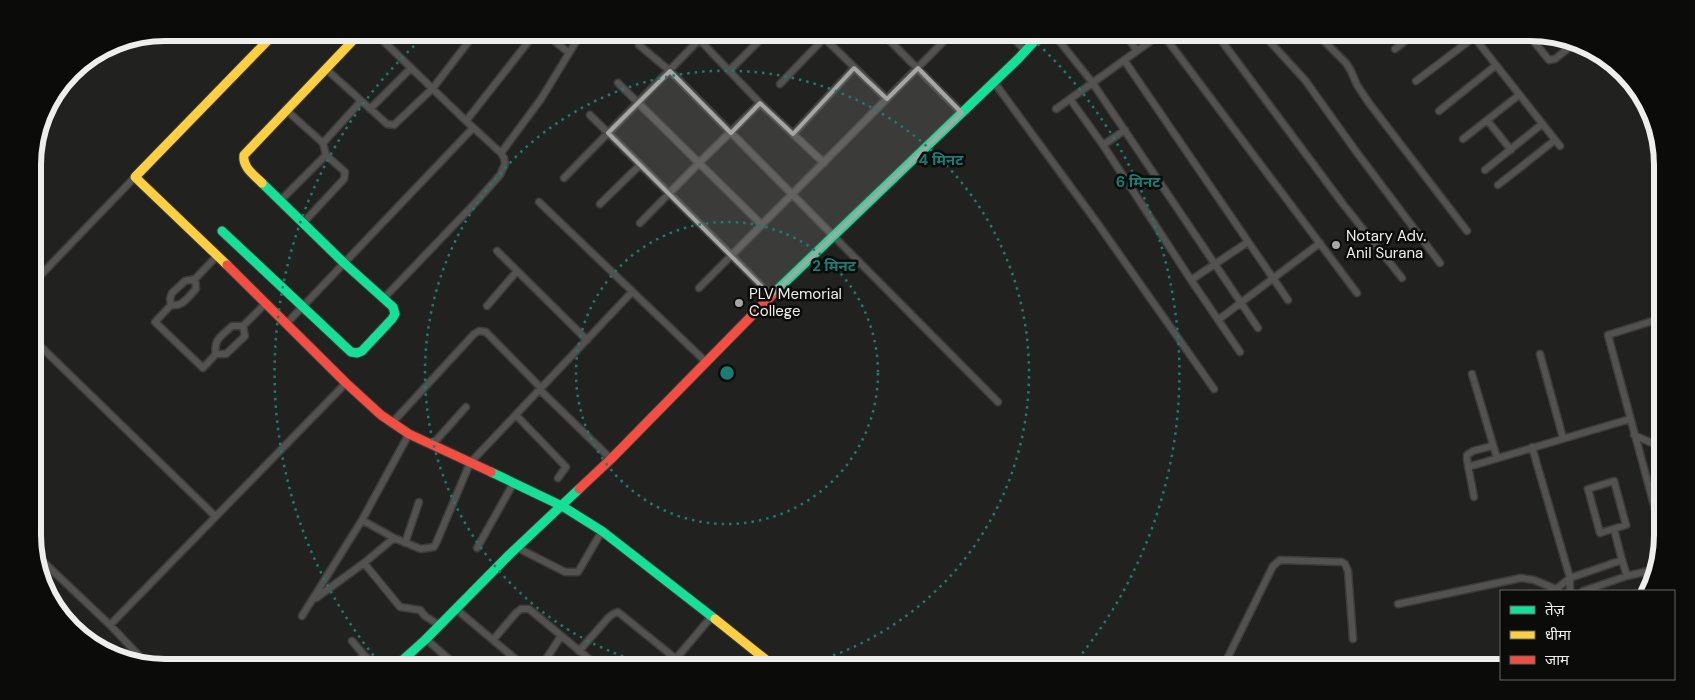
<svg xmlns="http://www.w3.org/2000/svg" width="1695" height="700" font-family="'DM Sans','Noto Sans Devanagari',sans-serif">
  <style>
    .lines { fill: none; stroke-linecap: round; stroke-linejoin: round }
    .street-casing { stroke: #3c3c3b; stroke-width: 9 }
    .fast-casing { stroke: #3c3c3b; stroke-width: 11 }
    .slow-casing { stroke: #3c3c3b; stroke-width: 11 }
    .jam-casing { stroke: #3c3c3b; stroke-width: 11 }
    .street { stroke: #535251; stroke-width: 6 }
    .fast { stroke: #16e098; stroke-width: 9 }
    .slow { stroke: #ffcf43; stroke-width: 9 }
    .jam { stroke: #f24e42; stroke-width: 9 }
    .marked { fill: #a6a6a5; fill-opacity: 0.2; stroke: #a6a6a5; stroke-width: 4; stroke-linejoin: round }
    .ring { fill: none; stroke: #1a7c74; stroke-width: 2.5; stroke-dasharray: 2.5 5 }
    .poi-dot { fill: #a6a6a5; stroke: #0b0b0a; stroke-width: 2 }
    .labels { text-anchor: middle; stroke-width: 5; stroke-linejoin: round; paint-order: stroke }
    .poi-label { font-size: 15px; fill: #eeeeec; stroke: #0b0b0a; text-anchor: start }
    .rim { fill: none; stroke: #eeeeec; stroke-width: 6 }
    .centre { fill: #1a7c74; stroke: #0b0b0a; stroke-width: 2.5 }
    .ring-label { font-size: 15px; text-anchor: middle; font-weight: bold; fill: #1a7c74; stroke: #0b0b0a; stroke-width: 5; stroke-linejoin: round; paint-order: stroke }
  </style>
  <rect width="100%" height="100%" fill="#212120"/>
  <g class="lines">
    <defs>
      <path id="street" d="M374,32l92,89 35,32 3,5 1,6 -5,11 -24,27 -92,96
        M544,32l25,21
        M692,32l68,71 64,60
        M818,32l69,67
        M881,32l81,81
        M1007,32l19,19
        M1052,32l40,50 166,246
        M1124,32l13,19
        M1215,32l128,172 59,74
        M1261,32l44,48 50,70 85,113
        M1315,32l31,31 5,8 6,14 12,18 98,128
        M1470,32l90,114
        M1526,32l23,28 6,-1 21,-17
        M639,45l31,26 328,331
        M1395,49l22,-17
        M1124,60l164,240
        M326,69l61,55 7,1 39,-37 43,-56
        M729,71l39,-39
        M1416,81l57,-43
        M994,82l104,142 116,165
        M618,83l144,142
        M780,84l50,-52
        M1070,99l33,46 88,135 49,72
        M370,109l41,-41
        M1056,109l106,-76 195,260
        M286,110l37,33 3,12 19,17 -1,7 -41,44
        M1439,111l56,-45
        M590,115l141,140 40,41
        M1487,120l24,30
        M466,121l70,-89
        M793,134l61,-66
        M1463,139l56,-44
        M323,143l38,-42
        M1103,145l22,-15
        M501,153l40,-54 41,-67
        M1485,170l57,-46
        M564,178l135,-138
        M1498,185l57,-45
        M280,201l46,-46
        M539,202l167,160
        M600,204l40,-39
        M640,223l59,-60 61,-60
        M497,251l90,89
        M217,256l-22,23 -10,2 -13,12 -2,6 1,6 -16,17 48,46 13,-14h10l19,-18 -2,-10 23,-23
        M1191,280l57,-38
        M33,283l102,-106
        M699,288l254,-256
        M171,305c12,2 17,-8 25,-16l-1,-10
        M487,306l30,-35
        M1662,318l-54,17 54,200
        M1218,320l102,-77
        M287,323l186,-195
        M34,340l181,176
        M216,354c-3,-15 6,-18 16,-28h11
        M1540,354l23,84
        M1472,374l25,84
        M540,390l71,69
        M516,415l50,52 -8,11
        M392,423l82,-89 5,-3 7,1 55,56
        M1634,435l20,9h8
        M432,445l34,-38
        M1532,447l38,131v13
        M1468,467l162,-48
        M1614,481l12,44 -26,8 -12,-44z
        M1474,497l-7,-37v-5l6,-4 19,-5
        M362,520l32,18 27,11 13,-2 3,-6 33,-78 162,-171
        M405,543l14,-41
        M477,548l36,-64
        M518,548l47,24h13l24,-41
        M35,554l75,71 236,-242
        M1622,560l5,16
        M364,563l36,44 20,3 5,6 14,9
        M1558,590l-2,-1 14,-11 52,-18 -8,-31
        M1583,591l44,-15 30,-7
        M316,598l48,-35 30,-25
        M1398,604l123,-26 13,2 22,9
        M456,609l69,58
        M302,616l60,-96 47,-86
        M64,619l6,7
        M110,625l38,40
        M426,639l32,28
        M493,640l23,-27 5,-4h8l70,58
        M352,641l12,14
        M579,651l29,-33 5,-4 5,-2 68,55
        M352,667l12,-12 13,12
        M541,667l20,-31
        M669,667l43,-51
        M1223,667l50,-101 7,-6 62,2 3,2 3,7 5,68"/>
      <path id="fast" d="M222,231l129,121 6,1 5,-2 30,-32 3,-5 -2,-7 -49,-44 -82,-80
        M776,291l242,-232 25,-27
        M491,472l71,34 40,25 113,88
        M395,667l31,-28 83,-84 70,-66"/>
      <path id="slow" d="M262,183c-8,-8 -20,-16 -18,-28l117,-123
        M227,265l-92,-88 141,-145
        M715,619l60,48"/>
      <path id="jam" d="M227,265l119,118 35,32 28,19 82,38
        M579,489l32,-30 165,-168"/>
    </defs>
    <use href="#street" class="street-casing"/>
    <use href="#fast" class="fast-casing"/>
    <use href="#slow" class="slow-casing"/>
    <use href="#jam" class="jam-casing"/>
    <use href="#street" class="street"/>
    <use href="#fast" class="fast"/>
    <use href="#slow" class="slow"/>
    <use href="#jam" class="jam"/>
  </g>
  <path class="marked" d="M854,68l33,31 31,-31 44,45 -191,183 -163,-163 62,-62 61,62 29,-30 33,31z"/>
  <g class="ring">
    <circle cx="727" cy="373" r="151"/>
    <path d="M659 667A302 302 0 1 1 795 667"/>
    <path d="M383 667A453 453 0 0 1 427 34M1027 34A453 453 0 0 1 1071 667"/>
  </g>
  <g class="poi-dot">
    <circle cx="1336" cy="245" r="5"/>
    <circle cx="739" cy="303" r="5"/>
  </g>
  <g class="labels">
    <g class="poi-label">
      <text x="1346" y="241">Notary Adv.<tspan x="1346" dy="17">Anil Surana</tspan></text>
      <text x="749" y="299">PLV Memorial<tspan x="749" dy="17">College</tspan></text>
    </g>
  </g>
  <path d="M0 0H1695V700H0ZM165 41H1530A124 124 0 0 1 1654 165V535A124 124 0 0 1 1530 659H165A124 124 0 0 1 41 535V165A124 124 0 0 1 165 41Z" fill="#0b0b0a" fill-rule="evenodd"/>
  <path class="rim" d="M165 41H1530A124 124 0 0 1 1654 165V535A124 124 0 0 1 1530 659H165A124 124 0 0 1 41 535V165A124 124 0 0 1 165 41Z"/>
  <circle cx="727" cy="373" r="8" class="centre"/>
  <g class="ring-label">
    <text x="941" y="165">4 मिनट</text>
    <text x="1138" y="187">6 मिनट</text>
    <text x="834" y="271">2 मिनट</text>
  </g>
  <rect x="1500" y="590" width="175" height="90" fill="#0b0b0a" stroke="#666664"/>
  <rect x="1510" y="606" width="25" height="8" fill="#16e098" stroke="#666664"/>
  <text x="1545" y="615" font-size="15" fill="#eeeeec">तेज़</text>
  <rect x="1510" y="631" width="25" height="8" fill="#ffcf43" stroke="#666664"/>
  <text x="1545" y="640" font-size="15" fill="#eeeeec">धीमा</text>
  <rect x="1510" y="656" width="25" height="8" fill="#f24e42" stroke="#666664"/>
  <text x="1545" y="665" font-size="15" fill="#eeeeec">जाम</text>
</svg>
